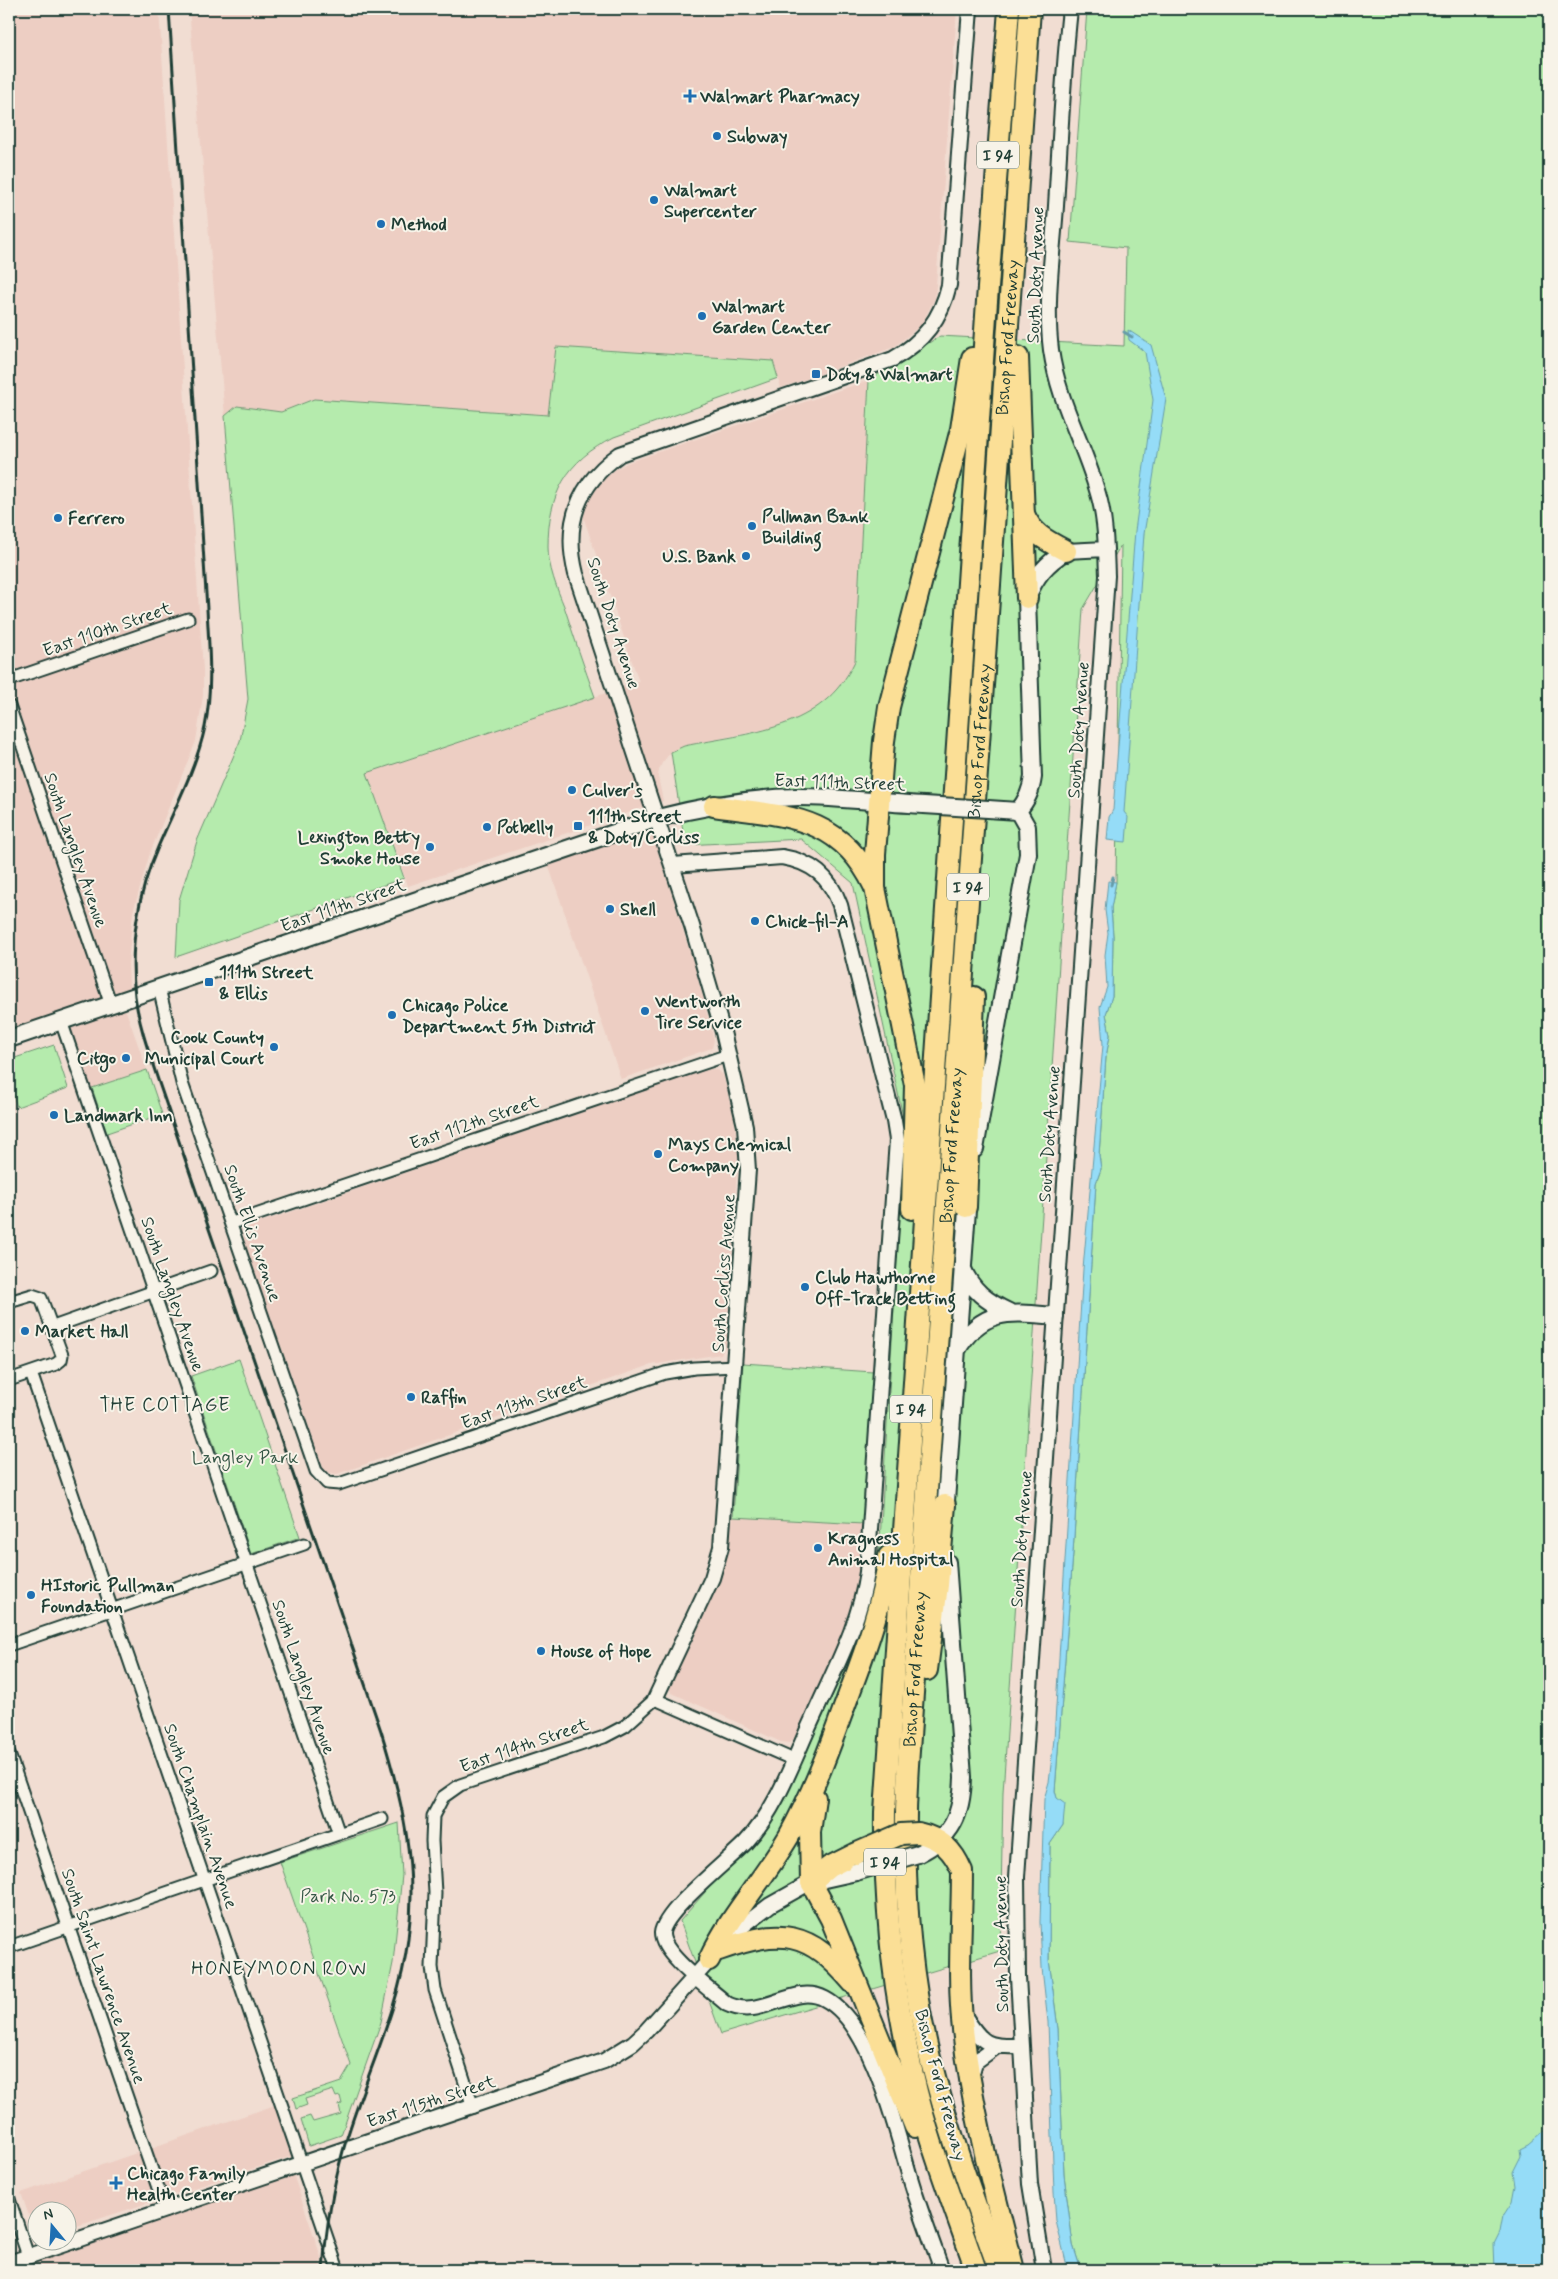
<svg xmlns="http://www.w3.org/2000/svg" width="1558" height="2279" font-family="Mynerve,sans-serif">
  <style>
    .built { fill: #edcec3 }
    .green { fill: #b5ebad; stroke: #6a9470 }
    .water { fill: #95dcf7; stroke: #669ca9 }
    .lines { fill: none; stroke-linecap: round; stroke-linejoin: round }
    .stream { stroke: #669ca9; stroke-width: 3 }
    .minor-casing { stroke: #1f3d34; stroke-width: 15 }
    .tertiary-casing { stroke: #1f3d34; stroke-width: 18 }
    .secondary-casing { stroke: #1f3d34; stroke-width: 20 }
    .motorway-casing { stroke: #1f3d34; stroke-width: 24 }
    .minor { stroke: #f7f3e8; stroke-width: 11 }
    .tertiary { stroke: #f7f3e8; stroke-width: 14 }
    .secondary { stroke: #f7f3e8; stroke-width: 16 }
    .motorway { stroke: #fbdf96; stroke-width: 20 }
    .rail { stroke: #1f3d34; stroke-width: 3 }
    .secondary-bridge-casing { stroke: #1f3d34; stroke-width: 20; stroke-linecap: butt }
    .motorway-bridge-casing { stroke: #1f3d34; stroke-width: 24; stroke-linecap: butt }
    .secondary-bridge { stroke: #f7f3e8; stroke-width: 16 }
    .motorway-bridge { stroke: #fbdf96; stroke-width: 20 }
    .poi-dot { fill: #1f6fb2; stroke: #f7f3e8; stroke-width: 2 }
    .labels { text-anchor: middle; stroke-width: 4; stroke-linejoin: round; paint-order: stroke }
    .shield { fill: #f7f3e8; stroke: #60746a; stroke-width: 1 }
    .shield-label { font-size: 16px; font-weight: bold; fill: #1f3d34 }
    .poi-label { font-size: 18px; font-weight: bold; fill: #1f3d34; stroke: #f7f3e8; text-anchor: start }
    .street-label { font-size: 18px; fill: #1f3d34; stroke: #f7f3e8 }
    .park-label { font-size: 18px; fill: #365746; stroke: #f7f3e8 }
    .neighbourhood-label { font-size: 19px; letter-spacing: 1px; fill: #1f3d34; stroke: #f7f3e8 }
  </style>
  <rect width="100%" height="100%" fill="#f1ddd2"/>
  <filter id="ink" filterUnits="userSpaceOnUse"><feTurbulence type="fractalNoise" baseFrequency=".02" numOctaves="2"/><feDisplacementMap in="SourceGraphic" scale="10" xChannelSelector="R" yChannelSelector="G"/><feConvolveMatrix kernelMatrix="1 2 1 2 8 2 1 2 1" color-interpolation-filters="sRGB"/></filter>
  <g filter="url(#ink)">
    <path class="built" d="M9,9h150l44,661v26l-7,45 -46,112 -17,59 -5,52 1,24 -120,42z
      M189,9h768l-22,289 -14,27 -27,22 -113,41 -8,-27 -217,-14 -8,68 -234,-16 -33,13 -44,-6 -12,10z
      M869,380l-14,281 -15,27 -21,19 -27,14 -21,7 -87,18 -13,6 -9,11 -3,7 -1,7 5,24 -255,85 -41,-113 272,-91 -56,-166 5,-17 9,-13 19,-17 13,-7z
      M642,835h11l42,133 19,72 -2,8 -91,31 -73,-215z
      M125,1008l22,62 -63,21 -22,-62z
      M713,1069l5,1 5,5 11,43 4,37 -12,190 -5,9 -70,11 -314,109 -7,-1 -6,-3 -79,-227 -1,-7 3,-9 457,-157z
      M733,1517l130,7 -2,54 -14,49 -52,110 -6,6 -8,-1 -109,-49 -3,-4 55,-126z
      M278,2104l17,51 -227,74v-17h-30l-1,27 -16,-46z
      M293,2174l28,83 -1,13h-307z"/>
    <path class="green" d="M1087,9h462v2261h-468l-8,-25 -9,-70 -6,-146 -9,-69 1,-116 13,-19 -8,-34 18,-238 23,-370 5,-14 -2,-14 7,-98 4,-22 -4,-21 6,-18 1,-60 -2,-28 5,-26 5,-337 -38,64 -80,1183 -3,159 -279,83 -41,-113 104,-120 76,-165 20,-95 25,-415 -52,-243 -52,-44 -116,6 -14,-93 13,-6c67,-14 138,-15 171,-85l14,-281 71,-44 184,10 2,-98 -56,-6z
      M556,347l217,14 5,17 -164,59c-48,24 -66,57 -66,110 0,19 9,42 16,59 10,31 20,61 31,91l-228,76 37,105 -228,79 3,-57 18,-59 43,-100 8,-42 -23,-283 12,-10 44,6 33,-13 234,16z
      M54,1045l14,43 -51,19 -8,-25v-22z
      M147,1070l15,44 -55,19 -15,-45z
      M239,1359l61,178 -49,17 -60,-178z
      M743,1363l130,9 -10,152 -130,-7z
      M399,1823l3,52 -9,88 -12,59 -40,113 -32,11 -8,-27 9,-3 3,6 28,-8 -2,-9 3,-1 -2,-8 -4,1 -3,-7 -28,9 2,6 -11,4 -3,-11 48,-16 10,-17 -71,-203z"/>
    <path class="water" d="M1128,330l23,15 15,54 -22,135 -20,278 4,5 -2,25 -19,-2 2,-23 4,-7 22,-279 18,-131 -8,-48 -16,-12z
      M1108,881l8,1 -5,26 2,28 -1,60 -6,18 4,21 -4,22 -7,98 2,14 -5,14 -23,370 -18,238 2,7 8,6 -2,21 -13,19 -1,116 9,69 6,146 9,70 8,25h-13l-12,-49 -2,-29 -6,-170 -6,-54 -2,-46 4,-123 5,-17 5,-43 29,-470 20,-224 -3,-38 7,-20 -2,-32 3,-22 -3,-23z
      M1549,2127v143h-54l-1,-26 6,-12 3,-16 9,-14 3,-16 -2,-14 8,-16 -1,-7 8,-4z"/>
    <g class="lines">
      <path class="stream" d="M1124,332l8,5
        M1111,885l2,-8"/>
      <defs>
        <path id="minor" d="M9,680l179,-61
          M9,706l102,299
          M159,988l23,95 134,388 11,12 12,1 326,-111 29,-5 41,-2
          M61,1021l278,813
          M232,1223l496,-168
          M9,1302l23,-7 9,3 21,57 -1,5 -5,4 -47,16
          M53,1327l158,-56
          M31,1373l307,897
          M9,1645l295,-101
          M9,1754l157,457
          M9,1947l373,-128
          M473,2107l-38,-117 -3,-23 3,-74 -3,-52 1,-25 10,-19 17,-12 144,-48 21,-11 30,-27 139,61
          M9,2199l19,57"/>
        <path id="tertiary" d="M1066,551l40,-2
          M673,865l109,-8c30,5 48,20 58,48l54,216 3,19 -30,432c-7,52 -34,100 -55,148 -19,41 -35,89 -66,122 -18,19 -82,69 -84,91 -1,21 48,56 65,71 35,17 66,-22 98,-5 48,25 72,136 87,185 9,29 20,58 30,86
          M655,1699l57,-121 9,-31 27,-377 -3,-44 -22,-94 -31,-106 -116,-352c-13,-51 2,-90 44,-120l273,-95c30,-17 48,-40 56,-74l21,-276
          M964,2015c18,30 24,32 57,31
          M971,2076l4,-14 22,-16
          M9,2263l595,-202 29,-18 13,-12 88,-98 36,-28 41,-23
          M1044,2270l-14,-86 -12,-207 -1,-100 90,-1301c-1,-25 -1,-50 -7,-75 -13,-53 -41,-95 -49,-151 -6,-47 2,-98 5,-144 4,-66 7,-132 14,-197"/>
        <path id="secondary" d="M988,809l30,2
          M1018,811c9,-11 13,-20 15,-34l-6,-179c8,-22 20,-35 39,-47
          M9,1039l649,-221c46,-12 92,-20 140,-21 42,0 84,6 126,8
          M975,1149l53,-295 -1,-27 -9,-16
          M962,1267c9,23 25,35 47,45
          M957,1350c26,-43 54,-38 98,-34
          M945,1515l23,-319
          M918,1854c35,-17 44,-40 45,-77l-16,-215
          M811,1882l45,-10"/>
        <g id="motorway">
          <path d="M1018,357l9,241"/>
          <path d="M1024,514c8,20 23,27 42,37"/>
          <path d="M714,806c69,10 126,8 160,80"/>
          <path d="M966,1207l8,-210"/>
          <path d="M912,1209l3,-124 -40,-197v-34l9,-113 5,-34 72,-278 11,-71"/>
          <path d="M927,1670l11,-85 7,-80"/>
          <path d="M815,1798l-5,34 1,50 20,37 84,208"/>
          <path d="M918,1833c23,5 35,17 44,38 0,53 -5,106 1,159 9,81 31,161 51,240"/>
          <path d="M811,1882l18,-15 26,-13"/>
          <path d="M719,1950c63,-22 89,-20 134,33"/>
          <path d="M709,1960c21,-45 55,-81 80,-124 26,-47 42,-92 60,-142 17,-45 33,-90 40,-138"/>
          <path d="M976,2270c-22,-64 -48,-128 -63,-195 -21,-86 -29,-174 -28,-263l102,-1511 22,-292"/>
          <path id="s1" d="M999,2270c-25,-70 -51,-140 -69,-212 -24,-96 -28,-195 -22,-293l122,-1756"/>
        </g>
      </defs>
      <use href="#minor" class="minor-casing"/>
      <use href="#tertiary" class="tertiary-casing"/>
      <use href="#secondary" class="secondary-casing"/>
      <use href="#motorway" class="motorway-casing"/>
      <use href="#minor" class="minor"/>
      <use href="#tertiary" class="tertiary"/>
      <use href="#secondary" class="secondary"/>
      <use href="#motorway" class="motorway"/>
      <path class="rail" d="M169,9l38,600c2,39 6,79 -2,118 -9,42 -30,80 -47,120 -20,46 -29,99 -23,149 4,29 14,57 23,84l223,651c21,68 37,136 27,208 -9,74 -45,141 -65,212 -11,39 -17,80 -20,119"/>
      <defs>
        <path id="secondary-bridge" d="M924,805l64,4
          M856,1872l62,-18"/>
        <path id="motorway-bridge" d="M855,1854l46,-20 17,-1"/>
      </defs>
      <use href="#secondary-bridge" class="secondary-bridge-casing"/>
      <use href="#motorway-bridge" class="motorway-bridge-casing"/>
      <use href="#secondary-bridge" class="secondary-bridge"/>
      <use href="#motorway-bridge" class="motorway-bridge"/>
    </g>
  </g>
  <g class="poi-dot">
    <path d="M687.5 88.5h5v5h5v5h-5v5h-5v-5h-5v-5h5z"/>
    <circle cx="717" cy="136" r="5"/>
    <circle cx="654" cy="200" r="5"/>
    <circle cx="381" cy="224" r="5"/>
    <circle cx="702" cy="316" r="5"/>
    <rect x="811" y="369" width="10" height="10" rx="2.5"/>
    <circle cx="58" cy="518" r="5"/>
    <circle cx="752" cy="526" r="5"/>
    <circle cx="746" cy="556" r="5"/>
    <circle cx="572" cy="790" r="5"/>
    <rect x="573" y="821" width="10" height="10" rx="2.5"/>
    <circle cx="487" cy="827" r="5"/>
    <circle cx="430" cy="847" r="5"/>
    <circle cx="610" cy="909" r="5"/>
    <circle cx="755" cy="921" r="5"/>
    <rect x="204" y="977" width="10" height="10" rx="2.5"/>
    <circle cx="645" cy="1011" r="5"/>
    <circle cx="392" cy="1015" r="5"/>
    <circle cx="274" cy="1047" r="5"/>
    <circle cx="126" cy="1058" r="5"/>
    <circle cx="54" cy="1115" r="5"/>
    <circle cx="658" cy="1154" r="5"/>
    <circle cx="805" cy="1287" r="5"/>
    <circle cx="25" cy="1331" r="5"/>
    <circle cx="411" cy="1397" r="5"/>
    <circle cx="818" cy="1548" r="5"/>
    <circle cx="31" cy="1595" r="5"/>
    <circle cx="541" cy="1651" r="5"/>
    <path d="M113.5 2175.5h5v5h5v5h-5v5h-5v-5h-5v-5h5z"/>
  </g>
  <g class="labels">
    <g class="shield">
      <rect x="977" y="141.5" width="42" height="27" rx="4"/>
      <rect x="947" y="873.5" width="42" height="27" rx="4"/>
      <rect x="890" y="1395.5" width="42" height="27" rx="4"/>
      <rect x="864" y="1848.5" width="42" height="27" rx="4"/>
    </g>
    <g class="shield-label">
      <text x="998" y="161">I 94</text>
      <text x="968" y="893">I 94</text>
      <text x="911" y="1415">I 94</text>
      <text x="885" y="1868">I 94</text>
    </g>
    <g class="poi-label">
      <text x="700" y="102">Walmart Pharmacy</text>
      <text x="727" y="142">Subway</text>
      <text x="664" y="196">Walmart<tspan x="664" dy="21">Supercenter</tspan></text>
      <text x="391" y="230">Method</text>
      <text x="712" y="312">Walmart<tspan x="712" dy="21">Garden Center</tspan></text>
      <text x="826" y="380">Doty &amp; Walmart</text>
      <text x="762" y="522">Pullman Bank<tspan x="762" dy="21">Building</tspan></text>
      <text x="68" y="524">Ferrero</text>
      <text x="736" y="562" text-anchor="end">U.S. Bank</text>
      <text x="582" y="796">Culver's</text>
      <text x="588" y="822">111th Street<tspan x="588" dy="21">&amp; Doty/Corliss</tspan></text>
      <text x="497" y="833">Potbelly</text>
      <text x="420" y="843" text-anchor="end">Lexington Betty<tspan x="420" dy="21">Smoke House</tspan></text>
      <text x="620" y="915">Shell</text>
      <text x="765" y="927">Chick-fil-A</text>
      <text x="219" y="978">111th Street<tspan x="219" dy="21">&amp; Ellis</tspan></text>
      <text x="655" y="1007">Wentworth<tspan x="655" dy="21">Tire Service</tspan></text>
      <text x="402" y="1011">Chicago Police<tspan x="402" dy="21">Department 5th District</tspan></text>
      <text x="264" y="1043" text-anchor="end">Cook County<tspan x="264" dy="21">Municipal Court</tspan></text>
      <text x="116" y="1064" text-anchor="end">Citgo</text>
      <text x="64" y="1121">Landmark Inn</text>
      <text x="668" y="1150">Mays Chemical<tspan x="668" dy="21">Company</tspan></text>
      <text x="815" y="1283">Club Hawthorne<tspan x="815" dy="21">Off-Track Betting</tspan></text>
      <text x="35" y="1337">Market Hall</text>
      <text x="421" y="1403">Raffin</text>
      <text x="828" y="1544">Kragness<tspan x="828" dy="21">Animal Hospital</tspan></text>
      <text x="41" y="1591">HIstoric Pullman<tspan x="41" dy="21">Foundation</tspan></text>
      <text x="551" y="1657">House of Hope</text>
      <text x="127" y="2179">Chicago Family<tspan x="127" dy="21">Health Center</tspan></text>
    </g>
    <g class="street-label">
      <text transform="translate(1035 275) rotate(-88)" y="6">South Doty Avenue</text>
      <text dy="6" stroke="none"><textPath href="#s1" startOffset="1949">Bishop Ford Freeway</textPath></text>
      <text transform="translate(614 623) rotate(72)" y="6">South Doty Avenue</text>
      <text transform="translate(107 629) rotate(-19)" y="6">East 110th Street</text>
      <text transform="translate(1078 730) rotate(-86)" y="6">South Doty Avenue</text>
      <text dy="6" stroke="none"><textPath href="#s1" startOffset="1544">Bishop Ford Freeway</textPath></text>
      <text transform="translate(840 782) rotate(2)" y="6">East 111th Street</text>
      <text transform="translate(76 850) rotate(71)" y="6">South Langley Avenue</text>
      <text transform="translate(343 905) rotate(-19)" y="6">East 111th Street</text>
      <text transform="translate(474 1122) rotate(-19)" y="6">East 112th Street</text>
      <text transform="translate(1049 1134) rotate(-86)" y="6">South Doty Avenue</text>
      <text dy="6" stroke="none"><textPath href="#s1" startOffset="1139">Bishop Ford Freeway</textPath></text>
      <text transform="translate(253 1233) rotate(71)" y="6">South Ellis Avenue</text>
      <text transform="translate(723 1273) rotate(-86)" y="6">South Corliss Avenue</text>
      <text transform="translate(173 1294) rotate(71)" y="6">South Langley Avenue</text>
      <text transform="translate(524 1402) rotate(-19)" y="6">East 113th Street</text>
      <text transform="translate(1021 1539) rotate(-86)" y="6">South Doty Avenue</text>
      <text dy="6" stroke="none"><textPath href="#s1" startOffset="614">Bishop Ford Freeway</textPath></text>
      <text transform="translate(304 1677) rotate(71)" y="6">South Langley Avenue</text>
      <text transform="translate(524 1745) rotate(-19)" y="6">East 114th Street</text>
      <text transform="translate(201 1816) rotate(71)" y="6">South Champlain Avenue</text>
      <text transform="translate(1001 1944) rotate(-91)" y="6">South Doty Avenue</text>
      <text transform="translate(104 1976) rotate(71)" y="6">South Saint Lawrence Avenue</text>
      <text transform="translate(941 2085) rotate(75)" y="6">Bishop Ford Freeway</text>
      <text transform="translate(431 2101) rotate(-18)" y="6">East 115th Street</text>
    </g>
    <g class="park-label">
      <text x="245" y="1463">Langley Park</text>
      <text x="348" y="1902">Park No. 573</text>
    </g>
    <g class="neighbourhood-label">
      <text x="165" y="1411">THE COTTAGE</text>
      <text x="279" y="1975">HONEYMOON ROW</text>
    </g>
  </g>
  <rect width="1558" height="2279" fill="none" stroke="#f7f3e8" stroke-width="30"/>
  <rect x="15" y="15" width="1528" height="2249" fill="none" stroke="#1f3d34" stroke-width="2" filter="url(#ink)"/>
  <g transform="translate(52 2226) rotate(342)"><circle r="24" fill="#f7f3e8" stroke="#a1aaa0"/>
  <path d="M0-4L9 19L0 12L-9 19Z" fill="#1f6fb2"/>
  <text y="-8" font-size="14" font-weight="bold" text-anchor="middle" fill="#1f3d34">N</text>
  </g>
</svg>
